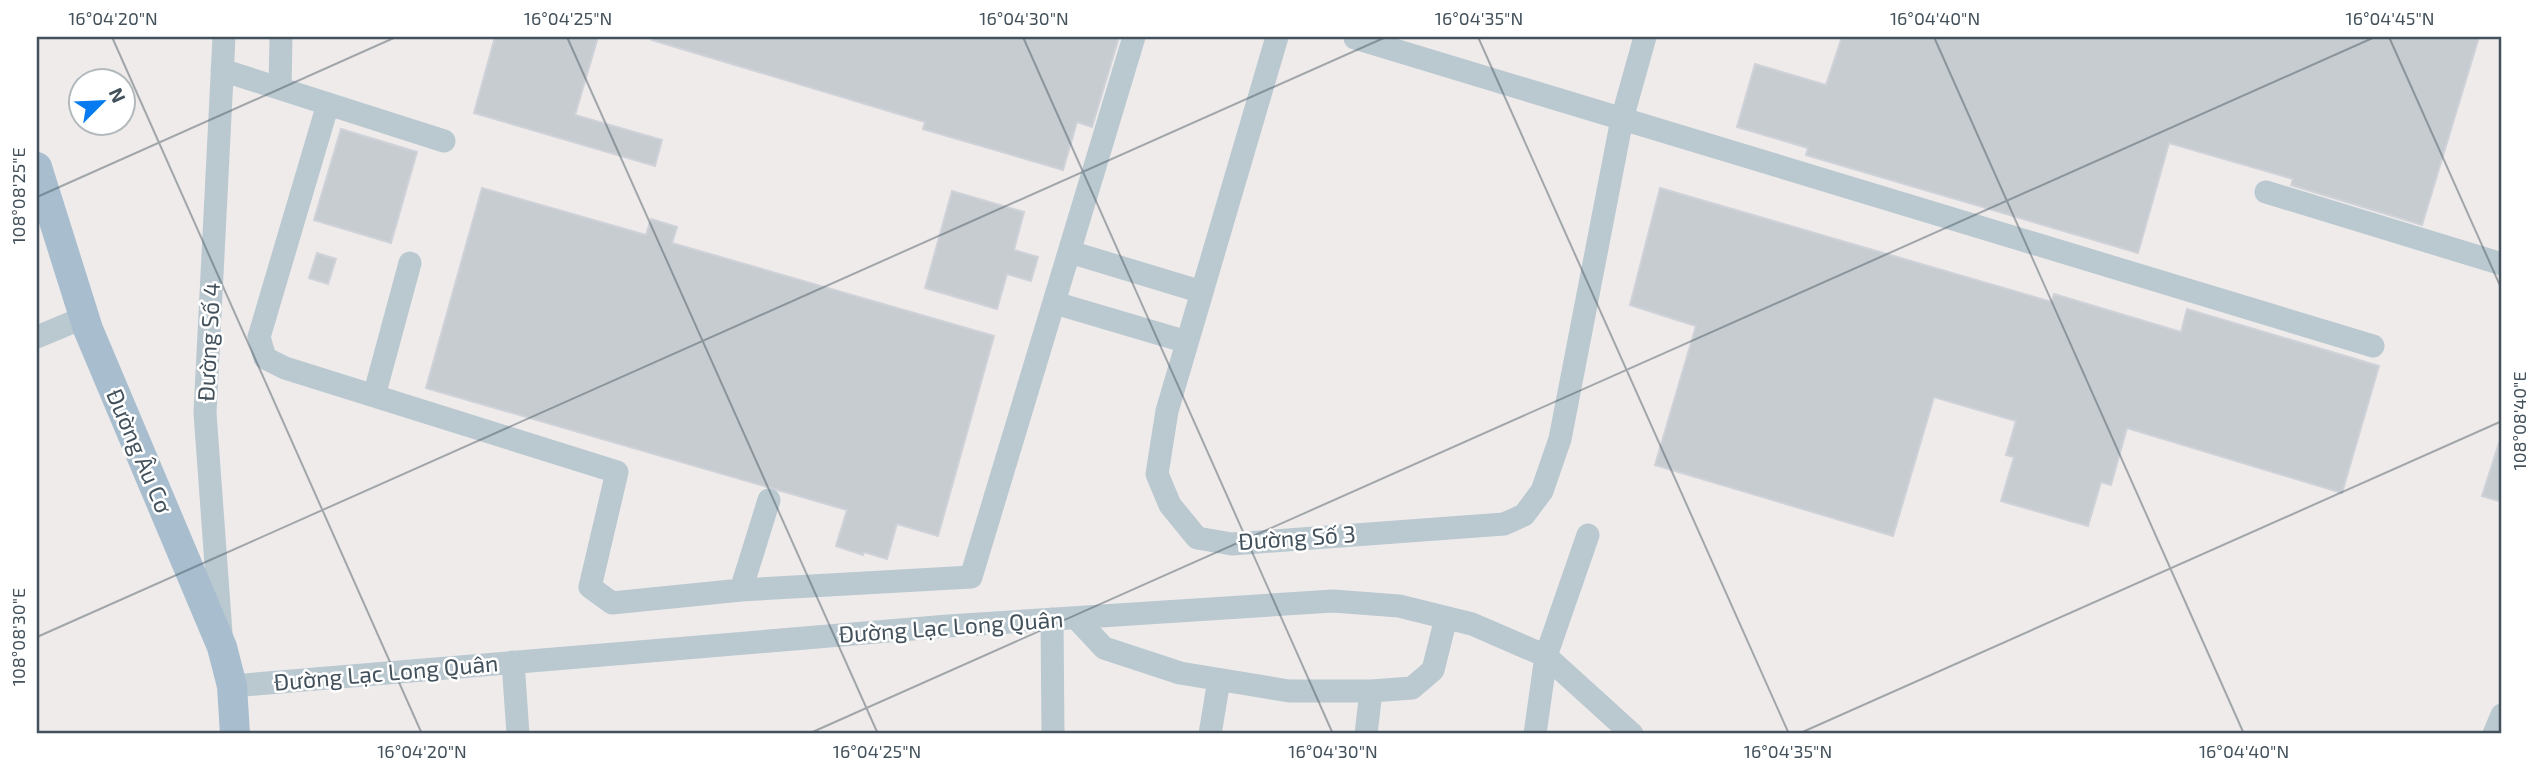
<svg xmlns="http://www.w3.org/2000/svg" width="2539" height="771" font-family="'Exo 2',sans-serif">
  <style>
    .building { fill: #c7ccd1; stroke: #cfd2d8; stroke-width: 2 }
    .lines { fill: none; stroke-linecap: round; stroke-linejoin: round }
    .minor { stroke: #bac8d0; stroke-width: 23 }
    .major { stroke: #a8becf; stroke-width: 30 }
    .ticks { fill: none; stroke: #42515b; stroke-width: 2; stroke-opacity: 0.45 }
    .labels { text-anchor: middle; stroke-width: 5; stroke-linejoin: round; paint-order: stroke }
    .street-label { font-size: 23px; fill: #42515b; stroke: #fff }
    .neatline { fill: none; stroke: #42515b; stroke-width: 2.5 }
    .ticks-label { font-size: 18px; text-anchor: middle; fill: #42515b }
  </style>
  <rect width="100%" height="100%" fill="#efebeb"/>
  <path class="building" d="M495,37h103l-23,78 87,25 -7,26 -181,-53z
    M653,37h466l-27,90 -15,-5 -14,48 -140,-41 2,-7 -273,-82z
    M1842,37h637l-57,188 -131,-40 2,-6 -124,-36 -31,110 -332,-98 2,-7 -71,-21 18,-63 71,21z
    M341,129l76,23 -26,91 -77,-23z
    M482,188l164,47 5,-16 26,8 -5,16 322,93 -56,200 -41,-12 -10,35 -23,-7 -1,3 -27,-9 11,-36 -421,-122z
    M1660,188l392,114 2,-8 127,38 6,-23 192,57 -37,127 -215,-65 -16,57 -10,-3 -13,44 -87,-25 13,-44 -8,-2 10,-34 -82,-24 -41,139 -238,-71 41,-139 -66,-21z
    M952,191l72,21 -10,38 24,7 -7,24 -24,-7 -10,35 -72,-21z
    M317,253l19,6 -8,25 -19,-6z
    M2499,443h3v59l-20,-6z"/>
  <g class="lines">
    <path class="minor" d="M1277,37l-110,374 -10,63 13,31 27,33 35,6 272,-20 20,-9 18,-24 18,-52 62,-320 23,-82
      M1355,38l1018,308
      M222,70l222,71
      M280,88l1,-51
      M328,104l-69,233 6,21 20,10 332,104 -27,115 22,16 129,-13 230,-13 163,-540
      M2266,192l236,72
      M1070,252l132,40
      M1055,303l132,39
      M37,337l48,-20
      M374,396l36,-133
      M741,590l28,-90
      M1076,618l28,30 76,25 109,18h82l41,-3 21,-18 13,-52
      M1052,619l1,115
      M221,633l-16,-220 19,-376
      M513,662l5,72
      M232,686l716,-60 385,-25 66,5 73,18 74,32 86,78
      M1210,734l9,-54
      M1366,734l5,-43
      M1535,734l11,-78 42,-121
      M2494,734l8,-19"/>
    <path class="major" d="M37,167l51,162 134,318 10,39 3,48"/>
  </g>
  <path class="ticks" d="M112,37l310,697M567,37l311,697M1023,37l310,697M1478,37l311,697M1934,37l310,697M2389,37l113,253M37,197l359,-160M37,637l1349,-600M808,734l1567,-697M1798,734l704,-313"/>
  <g class="labels">
    <g class="street-label">
      <text transform="translate(209 342) rotate(-87)" y="8">Đường Số 4</text>
      <text transform="translate(139 451) rotate(67)" y="8">Đường Âu Cơ</text>
      <text transform="translate(1297 538) rotate(-4)" y="8">Đường Số 3</text>
      <text transform="translate(951 627) rotate(-4)" y="8">Đường Lạc Long Quân</text>
      <text transform="translate(386 673) rotate(-5)" y="8">Đường Lạc Long Quân</text>
    </g>
  </g>
  <rect width="2539" height="771" fill="none" stroke="#ffffff" stroke-width="77"/>
  <g transform="translate(102 102) rotate(66)"><circle r="33" fill="#ffffff" stroke="#b3b9bd" stroke-width="2"/>
  <path d="M0-5L12 26L0 18L-12 26Z" fill="#057bef"/>
  <text y="-10" font-size="19" font-weight="bold" text-anchor="middle" fill="#42515b">N</text>
  </g>
  <rect x="38" y="38" width="2462" height="694" class="neatline"/>
  <g class="ticks-label">
    <text x="113" y="25">16°04'20"N</text>
    <text x="568" y="25">16°04'25"N</text>
    <text x="1024" y="25">16°04'30"N</text>
    <text x="1479" y="25">16°04'35"N</text>
    <text x="1935" y="25">16°04'40"N</text>
    <text x="2390" y="25">16°04'45"N</text>
    <text transform="translate(19 196) rotate(-90)" y="6">108°08'25"E</text>
    <text transform="translate(2520 421) rotate(-90)" y="6">108°08'40"E</text>
    <text transform="translate(19 637) rotate(-90)" y="6">108°08'30"E</text>
    <text x="422" y="758">16°04'20"N</text>
    <text x="877" y="758">16°04'25"N</text>
    <text x="1333" y="758">16°04'30"N</text>
    <text x="1788" y="758">16°04'35"N</text>
    <text x="2244" y="758">16°04'40"N</text>
  </g>
</svg>
